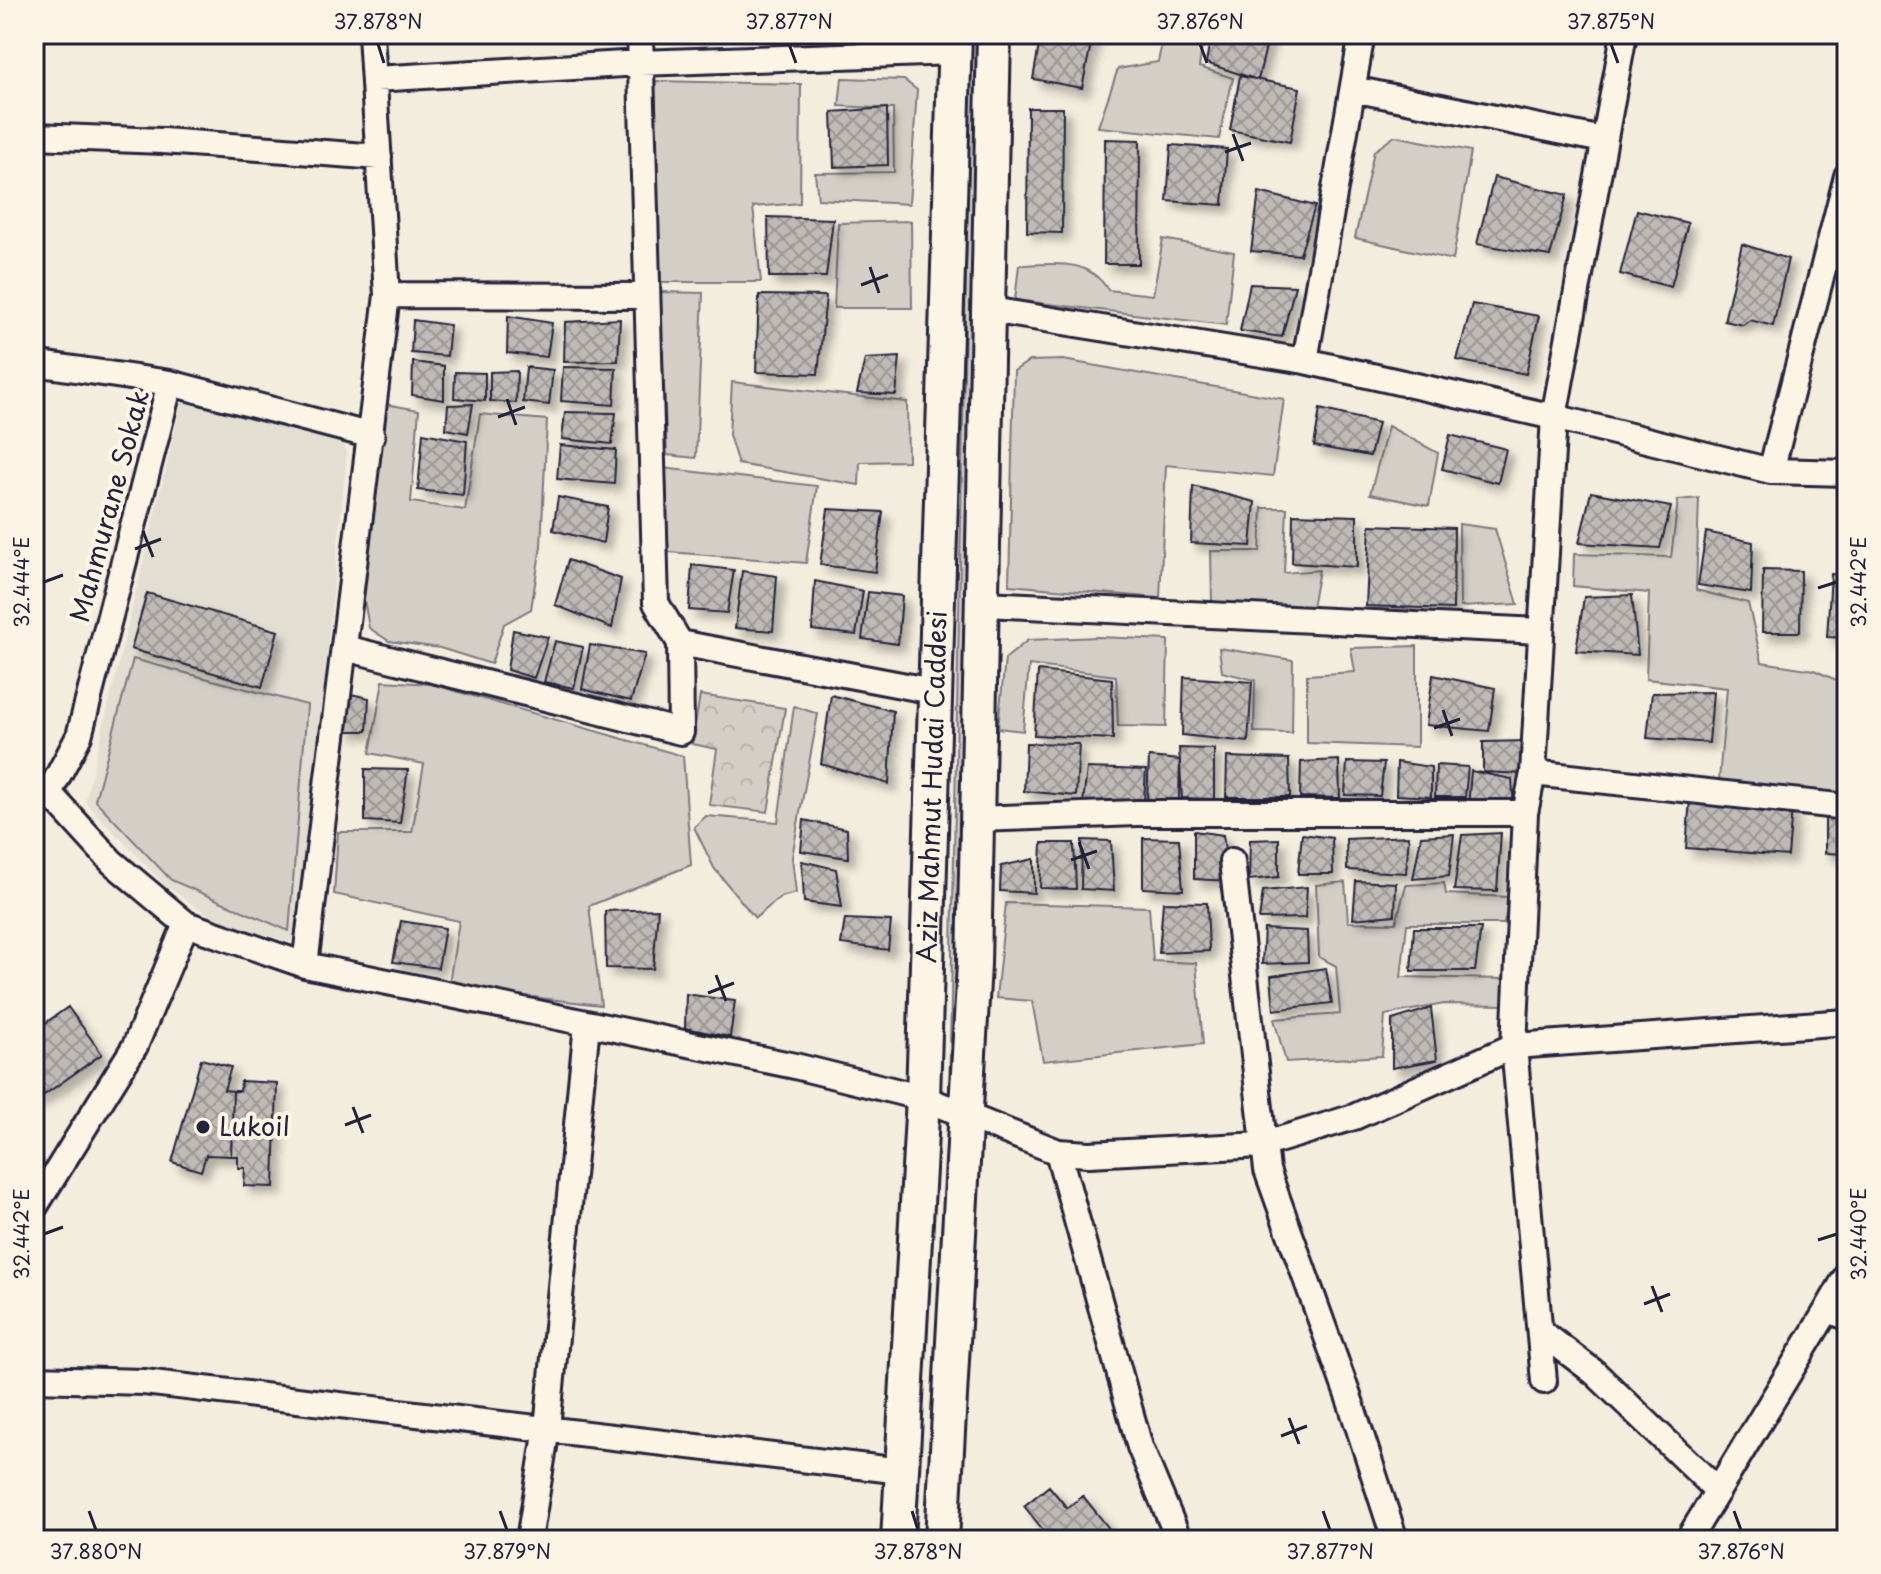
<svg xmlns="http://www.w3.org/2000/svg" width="1881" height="1574" font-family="'Playpen Sans',sans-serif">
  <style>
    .built { fill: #e3ded2 }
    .green { fill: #d4cfc6; stroke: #7b7880; stroke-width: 2 }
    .park { fill: url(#park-crowns); stroke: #7b7880; stroke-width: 2 }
    .building { fill: url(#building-cross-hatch); stroke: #22223b; stroke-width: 2; filter: url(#shadow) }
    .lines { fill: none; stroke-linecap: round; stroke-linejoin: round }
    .street-casing { stroke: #22223b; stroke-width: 30 }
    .secondary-casing { stroke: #22223b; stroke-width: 38 }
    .street { stroke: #fcf5e5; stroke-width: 24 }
    .secondary { stroke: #fcf5e5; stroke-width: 32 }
    .ticks { fill: none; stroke: #22223b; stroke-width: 3 }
    .poi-dot { fill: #22223b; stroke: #fcf5e5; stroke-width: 3 }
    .labels { text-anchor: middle; stroke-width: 8; stroke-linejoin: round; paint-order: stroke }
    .street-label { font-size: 26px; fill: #22223b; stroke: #fcf5e5 }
    .poi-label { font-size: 26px; fill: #22223b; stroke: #fcf5e5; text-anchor: start }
    .neatline { fill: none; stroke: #22223b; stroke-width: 3 }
    .ticks-label { font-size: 20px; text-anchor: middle; fill: #22223b }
  </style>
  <defs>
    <pattern id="park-crowns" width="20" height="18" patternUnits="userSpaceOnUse" patternTransform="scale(2)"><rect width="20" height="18" fill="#d4cfc6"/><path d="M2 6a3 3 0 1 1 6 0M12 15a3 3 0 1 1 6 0" fill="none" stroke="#b6b1ab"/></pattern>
    <pattern id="building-cross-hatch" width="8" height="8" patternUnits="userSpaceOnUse" patternTransform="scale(2)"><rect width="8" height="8" fill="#bfbab6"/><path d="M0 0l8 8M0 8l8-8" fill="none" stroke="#9b9795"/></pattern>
    <filter id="shadow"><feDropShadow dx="7" dy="7" stdDeviation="4" flood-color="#0004"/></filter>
  </defs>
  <rect width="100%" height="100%" fill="#f3edde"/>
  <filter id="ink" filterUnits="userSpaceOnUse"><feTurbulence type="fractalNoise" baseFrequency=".0125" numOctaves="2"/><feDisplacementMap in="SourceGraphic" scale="16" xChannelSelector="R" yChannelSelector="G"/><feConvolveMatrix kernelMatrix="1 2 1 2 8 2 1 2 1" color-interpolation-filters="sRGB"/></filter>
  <g filter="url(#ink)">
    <path class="built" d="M184,393l155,41 8,19 -48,476 -9,13 -74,-22 -50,-34 -81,-84z"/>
    <path class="green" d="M971,34h10l-24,1065 -8,-2z
      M1164,34h40l-5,33 34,11 -14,61 -121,-12 20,-58 40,-7z
      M842,78l62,2 13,10 -8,114 -91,-5 -3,-26 79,-1 -1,-63 -54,-3z
      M653,81l148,3 -1,119 -47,4 8,75h-105z
      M1395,136l76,15 -18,109 -98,-22 19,-87z
      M911,221l1,87h-78l4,-85z
      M1163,239l71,13 -8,73 -211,-25 4,-35c34,-1 69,-8 89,25l45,5z
      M660,292l43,1 -7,165 -29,-3z
      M1063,360l221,39 -11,77 -107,-11 -6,133 -151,-13 5,-214 15,-10z
      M732,382l175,20 1,59 -48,1 -1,23 -121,-21 -9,-29z
      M385,404l34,6 -8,92 54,8 15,-96 67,6 -6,126 -10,63 -27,15 -13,40 -51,-16 -51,-7 -20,-13 -5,-28z
      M1388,426l50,27 -9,53 -59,-12z
      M662,468l155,18 -11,77 -137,-11z
      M1699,498l-3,92 52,13 14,59 52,8 33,15 -2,109 -126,-14 8,-92 -81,-9 3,-86 -76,-7 1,-32 97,3 7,-57z
      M1262,508h25l-3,65 35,-3 -7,37 -100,-4 -1,-52h49z
      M1459,524l36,5 23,75 -58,3z
      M1098,637l70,3 -2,87 -48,-1 -2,-50 -87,-11 -6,66 -25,-3 7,-69 23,-19z
      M1417,646v101l-110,-4v-68l48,-3 -4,-24z
      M1219,648l74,12 -1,73 -38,-1 1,-52 -33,-8z
      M133,659l174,46 -18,226 -118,-51 -76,-80z
      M383,681l48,3 252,72 8,109 -102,41 12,99 -113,-13 -39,-9 10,-62 -125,-27 4,-62h74l12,-68 -54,-11z
      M794,706l24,8 -26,143 4,36 -15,4 -26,21 -41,-50 -20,-41 12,-11 72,6z
      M1345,882l3,40 48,1 10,-38 38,-2 2,11 63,3 -5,27h-97l-6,53 105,2 -2,26 -60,-1 -59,11 -3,41 -96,6 -12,-43 66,-5 -4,-48 -17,-9 -3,-72z
      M1006,903l143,4 4,54 43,2 7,81 -160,17 -11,-60 -36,-3z"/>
    <path class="park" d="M700,695l85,13 -17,104 -59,-7 8,-56 -25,-5z"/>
    <path class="building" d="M1041,34h52l-11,54 -49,-9z
      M1211,34h58l-11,46 -52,-17z
      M1240,76l60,12 -10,54 -60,-12z
      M887,108l1,57 -54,2 -2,-55z
      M1028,108h35l-1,125 -35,-1z
      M1105,139l35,1 -1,124h-35z
      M1171,145l56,4 -4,56 -56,-4z
      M1494,177l73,18 -17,61 -73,-12z
      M1259,192l56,14 -15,49 -49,-4z
      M1637,210l51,13 -17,64 -51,-13z
      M768,217l65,2 -7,58h-57z
      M1742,244l46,15 -15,67 -23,-6 -7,5 -19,-4z
      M1250,284l45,2 -13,51 -42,-6z
      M759,295l67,1 -8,78 -62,-2z
      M1472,304l67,12 -13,58 -69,-14z
      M508,316l44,7 -5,34 -40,-4z
      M620,319l-2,42 -54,1 1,-40z
      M413,320l37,5 -3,31 -36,-3z
      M900,357l-4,38 -39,-2 8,-34z
      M413,362l31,4v34l-32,-5z
      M526,367l27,3 -4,35 -26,-3z
      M563,367l53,1 -2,37 -53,-4z
      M517,371l-1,32 -26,-2v-29z
      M455,372l30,1v28l-31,-3z
      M473,404l-5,29 -22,-4 2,-24z
      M1320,409l58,14 -8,33 -56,-10z
      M565,412l51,1 -4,31 -50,-5z
      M423,433l44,8 -4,54 -45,-5z
      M1450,435l56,14 -8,34 -56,-14z
      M560,445l56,5 -2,34 -57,-5z
      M1193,486l62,16 -4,44 -60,-3z
      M1591,492l80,15 -11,41 -81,-5z
      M558,497l50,10 -5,36 -50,-13z
      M828,509l55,3 -8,60 -55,-7z
      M1293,514l64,2v51l-65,-4z
      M1370,525l84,3 -1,81 -87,-3z
      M1706,532l47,10 -2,51 -53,-8z
      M568,560l53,19 -9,49 -57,-23z
      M692,565l42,5 -7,43 -38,-3z
      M1763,570l38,1 -1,61h-38z
      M742,571l35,5 -4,55 -38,-3z
      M1831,574l16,1v63l-20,-1z
      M815,581l48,10 -7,44 -44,-5z
      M868,592l34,4 -4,48 -36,-5z
      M147,593l131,38 -16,56 -131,-38z
      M1632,595l6,60 -62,-4 8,-54z
      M513,630l35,7 -14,41 -27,-8z
      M555,641l28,6 -9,41 -30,-6z
      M590,645l55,9 -14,47 -49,-12z
      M1038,671l74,8 1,60 -79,-4z
      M1433,675l62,13 -6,43 -63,-6z
      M1184,677l68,5 -4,60 -66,-7z
      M1713,692l-4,51 -62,-5 5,-45z
      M351,694l18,4 -2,33h-21z
      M831,695l62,16 -4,73 -68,-20z
      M1526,741l-1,33 -42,-2v-30z
      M1026,743l53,1 -3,52 -52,-5z
      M1179,748l35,1v50l-32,-1z
      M1149,757l31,3 -1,40h-32z
      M1227,757l62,2 1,38h-64z
      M1339,760l1,38 -40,-1 1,-35z
      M1347,762l37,1 -4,33 -35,-1z
      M1397,762l34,5v30l-35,-2z
      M1436,765l32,2 -3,30h-30z
      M1087,768l59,2 -2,30 -61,3z
      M365,769l43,1 -8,53 -35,-2z
      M1471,771l41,8 2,29 -46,-1z
      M1690,799l102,9 -4,48 -102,-8z
      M1825,818h22v36l-22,-1z
      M804,820l43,9 1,29 -47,-7z
      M1194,831l29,4 6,46 -35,-2z
      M1501,833l-4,58 -43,-1 8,-55z
      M1302,834l30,4 1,36h-35z
      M1454,834l-5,42 -36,3 8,-43z
      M1409,836l-3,37 -59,-3 -1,-31z
      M1143,838l36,1 4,51 -40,-2z
      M1279,839v38l-30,3 1,-40z
      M1082,840l29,1 3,50 -33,-2z
      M1042,843h32l2,46 -36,-1z
      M1034,859v34l-34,-2 1,-25z
      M802,861l34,8 6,38 -38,-5z
      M1356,881l40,2 -1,32 -42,4z
      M1307,887l-2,31 -46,1 4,-28z
      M1163,902l44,1 2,48 -50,2z
      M658,909l-5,60 -47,-1 -1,-57z
      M845,919l46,2 -3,29 -47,-6z
      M401,921l44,7 -7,40 -45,-6z
      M1414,928h67l-6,43h-64z
      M1264,929l43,2 1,31 -46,2z
      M1326,968l6,35 -58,7 -3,-34z
      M686,994l49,7 -5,36 -45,-9z
      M68,1007l34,47 -68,48v-71z
      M1431,1008l6,52 -45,8v-48z
      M201,1059l30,8 -7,23 9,1 -2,65 -25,-1 -5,16 -29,-9z
      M241,1081l36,2 -3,104 -30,-1 1,-18h-7v-12h-7l2,-65h7z
      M1049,1486l18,22 16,-12 32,40 -5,4h-59l-27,-34z"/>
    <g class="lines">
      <defs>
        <path id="street" d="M640,34l16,569 24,40
          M1362,34l-57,327 249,56 217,54 76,2
          M375,79l265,-16 315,-11
          M1353,89l250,51
          M34,136l129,5 216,16
          M387,295l259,1
          M990,310l315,51
          M34,363l136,20
          M1771,471l76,-295
          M985,604l555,27
          M345,648l336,84 -1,-89 258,49
          M1533,773l314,34
          M34,786l15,7 63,69 74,62 119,41 490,101 128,32 135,54 31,2 173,-9 92,-28 160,-71 333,-24
          M49,793l30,-57 91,-353 202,53
          M977,819l160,-6h388
          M1232,861l35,309 84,234 44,136
          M305,965l82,-670 -16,-261
          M1058,1152l82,295 39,93
          M34,1208l101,-162 51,-122
          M1847,1275l-20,35 20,7
          M1540,1331l55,42 123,118
          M34,1379l110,3 758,89
          M1544,1381l-30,-335 11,-233 8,-40 21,-356 70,-383
          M529,1540l18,-112 40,-404
          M1688,1540l139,-230"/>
        <g id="secondary">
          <path id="s1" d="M898,1540l25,-442 32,-1064"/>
          <path d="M942,1540l32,-576 20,-930"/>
        </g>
      </defs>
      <use href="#street" class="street-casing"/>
      <use href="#secondary" class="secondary-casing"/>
      <use href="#street" class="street"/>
      <use href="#secondary" class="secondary"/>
    </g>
  </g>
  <path class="ticks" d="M378,44l6,19M789,44l7,19M1200,44l7,19M1611,44l7,19M1233,134l10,27M1225,152l26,-9M870,267l9,26M861,285l27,-10M507,399l9,26M498,417l27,-10M143,531l10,26M135,549l26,-10M44,582l19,-7M1818,588l19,-6M1443,710l9,26M1434,728l26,-9M1079,842l10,27M1071,860l26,-9M716,975l10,26M708,993l26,-10M353,1107l10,26M345,1125l26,-10M44,1234l19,-7M1818,1240l19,-6M1652,1286l10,26M1644,1304l26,-10M1289,1418l10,26M1281,1436l26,-10M89,1511l7,19M500,1511l7,19M912,1511l6,19M1323,1511l7,19M1734,1511l7,19"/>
  <circle class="poi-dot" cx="203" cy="1127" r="8"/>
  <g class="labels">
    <g class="street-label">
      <text transform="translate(110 506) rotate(-75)" y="9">Mahmurane Sokak</text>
      <text dy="9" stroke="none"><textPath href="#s1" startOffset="754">Aziz Mahmut Hudai Caddesi</textPath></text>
    </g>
    <g class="poi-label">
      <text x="219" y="1136">Lukoil</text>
    </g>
  </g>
  <rect width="1881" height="1574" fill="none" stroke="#fcf5e5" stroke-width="88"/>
  <rect x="44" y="44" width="1793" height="1486" class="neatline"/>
  <g class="ticks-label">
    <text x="378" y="29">37.878°N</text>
    <text x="789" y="29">37.877°N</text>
    <text x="1200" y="29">37.876°N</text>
    <text x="1611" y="29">37.875°N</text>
    <text transform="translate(1859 582) rotate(-90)" y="7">32.442°E</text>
    <text transform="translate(22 582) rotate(-90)" y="7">32.444°E</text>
    <text transform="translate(1859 1234) rotate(-90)" y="7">32.440°E</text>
    <text transform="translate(22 1234) rotate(-90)" y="7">32.442°E</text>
    <text x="96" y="1559">37.880°N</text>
    <text x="507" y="1559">37.879°N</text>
    <text x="918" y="1559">37.878°N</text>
    <text x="1330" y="1559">37.877°N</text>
    <text x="1741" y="1559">37.876°N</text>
  </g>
</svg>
